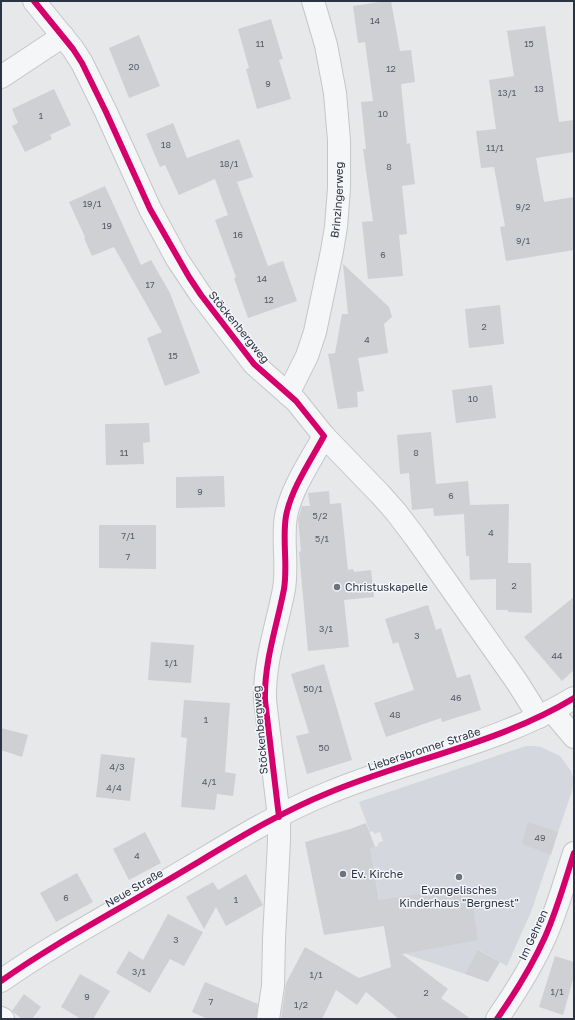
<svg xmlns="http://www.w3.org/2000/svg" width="575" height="1020" font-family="'Golos Text',sans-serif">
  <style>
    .built { fill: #d4d7dd }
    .building { fill: #ced0d3 }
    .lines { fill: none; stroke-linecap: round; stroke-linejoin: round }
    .minor-casing { stroke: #c4c6c8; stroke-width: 24 }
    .minor { stroke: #f5f6f7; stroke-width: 22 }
    .cycleway-casing { stroke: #f4f6f9; stroke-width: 8 }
    .cycleway { stroke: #d6006c; stroke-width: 6 }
    .poi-dot { fill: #6c737f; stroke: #f4f6f9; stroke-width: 1.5 }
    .labels { text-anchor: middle; stroke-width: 3; stroke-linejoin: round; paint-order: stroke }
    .number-label { font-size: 9px; fill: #545c69 }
    .street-label { font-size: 11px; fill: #2b3445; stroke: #f4f6f9 }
    .poi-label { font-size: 11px; fill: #2b3445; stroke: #f4f6f9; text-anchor: start }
  </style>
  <rect width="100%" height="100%" fill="#e6e8ea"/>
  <path class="built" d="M526,746h8l7,1 19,9 11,15 2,7v6l-1,7 -41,121 -24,54 -28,-16 -14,24 -77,-26 -18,-100 8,-2v-3l5,-2 -3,-9 -6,2 -1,-3 -3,1 -11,-30z"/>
  <path class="building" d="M386,1h5l9,50 11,-1 4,32 -14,2 6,60 3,-1 5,41 -13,2 5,48 -8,1 4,41 -35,3 -6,-57 11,-1 -10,-72h3l-5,-47 12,-1 -8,-59 -7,1 -5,-37z
    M271,19l12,40 -4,1 12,39 -34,10 -11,-40 3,-1 -11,-39z
    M545,26l14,96 15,-2v32l-38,6 8,44 30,-5v53l-68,11 -6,-34 5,-1 -11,-59 -13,1 -5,-37 20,-2 -7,-49 25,-4 -7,-45z
    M139,35l21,51 -31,12 -20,-50z
    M54,89l17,36 -21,10 2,4 -27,13 -13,-26 6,-3 -6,-14z
    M173,123l14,35 52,-19 14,38 -16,5 31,84 15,-5 14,40 -49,17 -14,-40 2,-1 -21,-57 13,-5 -13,-36 -36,16 -14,-30 -5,2 -14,-33z
    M105,186l36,79 10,-5 19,33 30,80 -35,13 -18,-48 15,-6 -48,-85 -22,9 -8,-18 1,-1 -16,-35z
    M343,264l46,43 3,10 -8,7 4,29 -30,5 6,33 -7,1 1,15 -20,2 -10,-55 7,-1 7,-39h6z
    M500,305l4,39 -35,4 -4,-39z
    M492,385l4,33 -40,5 -4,-33z
    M149,423l1,19 -7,1 1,21 -38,1 -1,-41z
    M431,432l5,52 32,-3 2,24 39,-1 -1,59h23l1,50 -24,-1v-2h-12v-31l-26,1 -1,-24h-3l-2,-42 -30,2 -1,-8 -21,2 -3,-37 -9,1 -3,-39z
    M224,476l1,31 -49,1v-31z
    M329,491l1,13 11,-1 7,67 5,-1 1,3 17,-2 3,27 -30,3 5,47 -41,4 -9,-99 2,-1 -3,-32 4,-13h8l-2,-13z
    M99,525h57v44l-57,-1z
    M574,597v73l-12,11 -38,-44z
    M428,605l8,25 5,-2 16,50 13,-4 11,36 -39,12 -1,-4 -55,19 -12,-34 40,-13 -16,-48 -5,2 -8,-25z
    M151,642l43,3 -3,38 -43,-3z
    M324,664l28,96 -45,14 -11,-38 13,-3 -18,-59z
    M184,700l46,3 -5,69 11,2 -3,22 -16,-2 -2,16 -34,-3 6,-69 -6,-1z
    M1,728l27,7 -6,22 -21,-7z
    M101,754l34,4 -5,43 -34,-4z
    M528,822l30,10 -7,23 -29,-11z
    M366,823l9,24 -5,1 9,52 91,-14 8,54 -76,14 46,35 -7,9 30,21h-72l-33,-27 -9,13 -21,-15 -14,29h-41l5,-36 19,-36 54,31 32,-11 -7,-41 -60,9 -19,-93 45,-13z
    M145,832l16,31 -32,17 -16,-31z
    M77,873l16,29 -37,20 -16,-29z
    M246,874l17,31 -37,21 -10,-19 -12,22 -18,-32 27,-15 5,8z
    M168,914l35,18 -19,34 -14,-7 -20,34 -34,-20 13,-22 14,9z
    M478,950l22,12 -12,20 -23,-8z
    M555,956l19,6v14l-11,39 -24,-8z
    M80,974l30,17 -17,28h-12l-20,-12z
    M205,982l53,22 -2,15h-48l-16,-7z
    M24,994l17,13 -9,12h-10l-10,-8z"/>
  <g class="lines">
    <defs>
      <g id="minor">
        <path d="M34,1l39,48 9,14 24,49 44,97 27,50 24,36 53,69 42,37 28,35 56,58 16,18 19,25 102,145 22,35"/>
        <path d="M1,77l62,-41"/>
        <path id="s1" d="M288,394l19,-38 8,-24 17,-81 4,-24 3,-39v-48l-4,-47 -9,-48 -13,-44"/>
        <path d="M552,711l22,26"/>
        <path d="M1,981c51,-36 106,-65 160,-97 54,-31 108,-67 167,-91 81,-34 170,-49 246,-95"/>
        <path d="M1,1018l2,1"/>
        <path d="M268,1019l5,-33 1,-47 5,-98v-24l-14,-117c-1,-39 12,-74 19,-111 4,-24 -2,-50 2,-73 5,-27 25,-56 38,-80"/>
        <path d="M497,1019c18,-26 35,-53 48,-82 12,-27 20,-56 29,-84"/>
      </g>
    </defs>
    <use href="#minor" class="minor-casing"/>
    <use href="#minor" class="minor"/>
    <defs>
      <path id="cycleway" d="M34,1l39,48 9,14 24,49 44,97 39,68 12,18 53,69 42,37 28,35c-13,24 -33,53 -38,80 -4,23 2,49 -2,73 -7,37 -20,72 -19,111l14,117
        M1,981c51,-36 106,-65 160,-97 54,-31 108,-67 167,-91 81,-34 170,-49 246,-95
        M497,1019c18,-26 35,-53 48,-82 12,-27 20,-56 29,-84"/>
    </defs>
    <use href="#cycleway" class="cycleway-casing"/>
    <use href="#cycleway" class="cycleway"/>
  </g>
  <g class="poi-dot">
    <circle cx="337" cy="587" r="4"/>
    <circle cx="343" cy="874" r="4"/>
    <circle cx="459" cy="877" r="4"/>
  </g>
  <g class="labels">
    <g class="number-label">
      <text x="375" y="24">14</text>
      <text x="260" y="47">11</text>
      <text x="529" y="47">15</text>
      <text x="134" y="70">20</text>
      <text x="391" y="72">12</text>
      <text x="268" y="87">9</text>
      <text x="539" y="92">13</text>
      <text x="507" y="96">13/1</text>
      <text x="383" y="117">10</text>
      <text x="41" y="119">1</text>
      <text x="166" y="148">18</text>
      <text x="495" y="151">11/1</text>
      <text x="229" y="167">18/1</text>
      <text x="389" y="170">8</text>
      <text x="92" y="207">19/1</text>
      <text x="523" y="210">9/2</text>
      <text x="107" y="229">19</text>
      <text x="238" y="238">16</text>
      <text x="523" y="244">9/1</text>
      <text x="383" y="258">6</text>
      <text x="262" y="282">14</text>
      <text x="150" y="288">17</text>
      <text x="269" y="303">12</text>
      <text x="484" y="330">2</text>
      <text x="367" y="343">4</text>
      <text x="173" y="359">15</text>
      <text x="473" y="402">10</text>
      <text x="124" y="456">11</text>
      <text x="416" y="456">8</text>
      <text x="200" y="495">9</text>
      <text x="451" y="499">6</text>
      <text x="320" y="519">5/2</text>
      <text x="491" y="536">4</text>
      <text x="128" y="539">7/1</text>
      <text x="322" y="542">5/1</text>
      <text x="128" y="560">7</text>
      <text x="514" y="589">2</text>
      <text x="326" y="632">3/1</text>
      <text x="417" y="639">3</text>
      <text x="557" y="659">44</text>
      <text x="171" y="666">1/1</text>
      <text x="313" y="692">50/1</text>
      <text x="456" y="701">46</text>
      <text x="395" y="718">48</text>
      <text x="206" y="723">1</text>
      <text x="324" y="751">50</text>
      <text x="117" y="770">4/3</text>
      <text x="209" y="785">4/1</text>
      <text x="114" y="791">4/4</text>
      <text x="540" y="841">49</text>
      <text x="137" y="859">4</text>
      <text x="66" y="901">6</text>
      <text x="236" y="903">1</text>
      <text x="176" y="943">3</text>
      <text x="139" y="975">3/1</text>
      <text x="316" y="978">1/1</text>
      <text x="557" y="995">1/1</text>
      <text x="426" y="996">2</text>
      <text x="87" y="1000">9</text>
      <text x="211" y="1005">7</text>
      <text x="301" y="1008">1/2</text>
    </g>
    <g class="street-label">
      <text dy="4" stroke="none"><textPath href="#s1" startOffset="202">Brinzingerweg</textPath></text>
      <text transform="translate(239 327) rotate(51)" y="4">Stöckenbergweg</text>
      <text transform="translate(260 730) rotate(-95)" y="4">Stöckenbergweg</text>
      <text transform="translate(424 749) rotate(-18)" y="4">Liebersbronner Straße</text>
      <text transform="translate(134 888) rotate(-30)" y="4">Neue Straße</text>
      <text transform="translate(533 935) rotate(-65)" y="4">Im Gehren</text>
    </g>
    <g class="poi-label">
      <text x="345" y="591">Christuskapelle</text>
      <text x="351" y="878">Ev. Kirche</text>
      <text x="459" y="894" text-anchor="middle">Evangelisches<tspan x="459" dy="13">Kinderhaus "Bergnest"</tspan></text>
    </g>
  </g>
  <rect width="575" height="1020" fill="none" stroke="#2b3445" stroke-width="4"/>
</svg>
